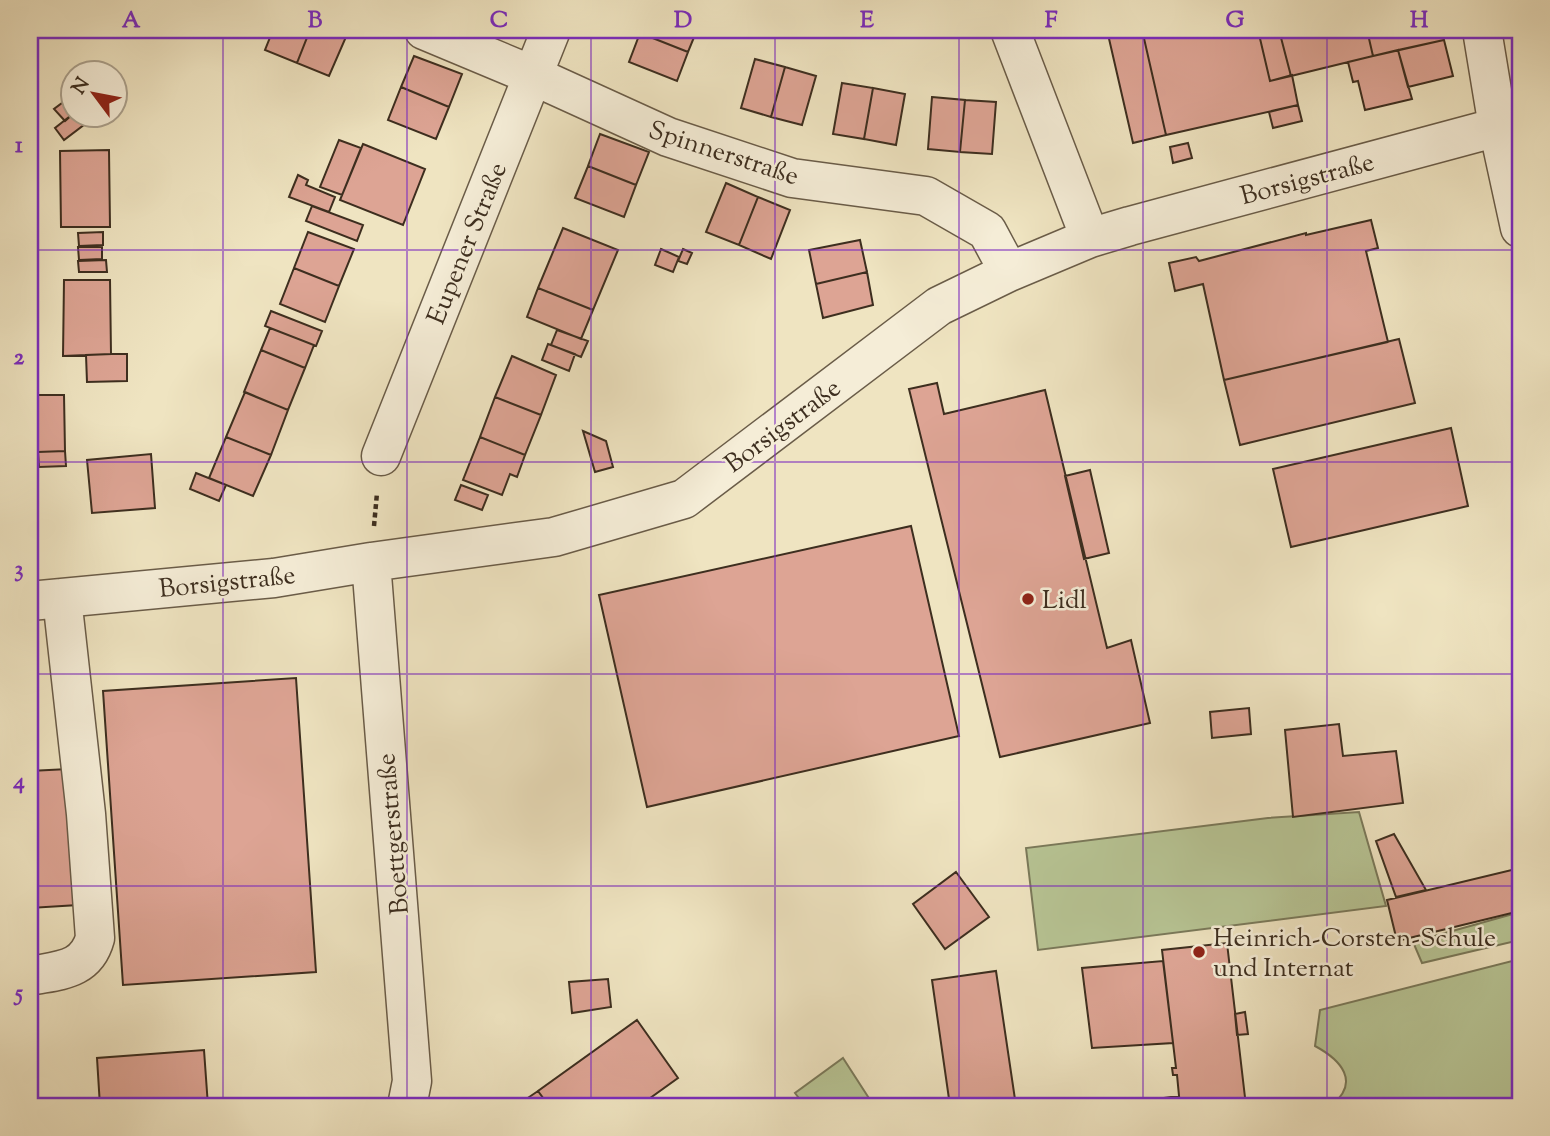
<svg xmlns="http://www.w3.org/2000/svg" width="1550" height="1136" font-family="'Sorts Mill Goudy',serif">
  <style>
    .green { fill: #b7c494; stroke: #7a795a; stroke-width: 2 }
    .building { fill: #dda494; stroke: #3d2e1f; stroke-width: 2 }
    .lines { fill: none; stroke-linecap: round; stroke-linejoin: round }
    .minor-casing { stroke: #6a5c48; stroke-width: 41 }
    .path { stroke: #3d2e1f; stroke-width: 4.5; stroke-dasharray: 5 3.5; stroke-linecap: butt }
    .minor { stroke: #f5edd7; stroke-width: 38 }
    .grid { fill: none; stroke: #7b2cbf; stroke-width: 2; stroke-opacity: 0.55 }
    .poi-dot { fill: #8f2418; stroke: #f5edd7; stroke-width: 2.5 }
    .labels { text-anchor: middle; stroke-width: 5; stroke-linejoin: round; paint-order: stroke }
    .street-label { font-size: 26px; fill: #3d2e1f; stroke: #f5edd7 }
    .poi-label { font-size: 26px; fill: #3d2e1f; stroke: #f5edd7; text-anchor: start }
    .neatline { fill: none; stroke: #7b2cbf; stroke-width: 2.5 }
    .grid-label { font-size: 23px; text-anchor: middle; font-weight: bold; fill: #7b2cbf }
  </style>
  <rect width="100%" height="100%" fill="#efe4c1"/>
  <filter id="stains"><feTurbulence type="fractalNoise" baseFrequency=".00286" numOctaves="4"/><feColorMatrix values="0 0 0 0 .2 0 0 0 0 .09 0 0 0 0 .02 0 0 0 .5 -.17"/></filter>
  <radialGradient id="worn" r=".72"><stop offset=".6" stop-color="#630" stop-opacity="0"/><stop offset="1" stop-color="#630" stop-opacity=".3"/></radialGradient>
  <path class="green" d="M1359,812l27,94 -348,44 -12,-102 242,-30z
    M1520,912v28l-98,23 -9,-21z
    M1520,959v146l-189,1c30,-24 10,-46 -16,-60l5,-36z
    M843,1058l31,48h-69l-10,-13z"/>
  <path class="building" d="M217,30h23l-3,7z
    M273,30h37l-13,33 -32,-13z
    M310,30h39l-20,46 -32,-13z
    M642,30h55l-9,22 -48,-19z
    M1107,30h52l-16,4 23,101 -33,8z
    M1159,30h99l12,51 22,-6 6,30 -132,30 -23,-101z
    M1258,30h21l12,46 -21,5z
    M1279,30h88l6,26 -82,20z
    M1367,30h75l2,10 -71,16z
    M640,33l48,19 -11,29 -48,-19z
    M1444,40l9,36 -45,11 -10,-37z
    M1398,50l14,49 -47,11 -7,-29 -5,1 -5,-20z
    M414,56l48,18 -13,33 -48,-20z
    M755,59l30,8 -14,50 -30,-9z
    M785,67l31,9 -14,49 -31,-8z
    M842,83l31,5 -9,51 -31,-5z
    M401,87l48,20 -13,32 -48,-19z
    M873,88l32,6 -9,51 -32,-6z
    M74,94v19l-9,8 -11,-12z
    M932,97l33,3 -5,52 -32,-3z
    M965,100l31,2 -4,52 -32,-2z
    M1298,105l4,16 -29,7 -4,-16z
    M74,113v3h11l4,5 -25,19 -9,-12z
    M600,134l49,18 -13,33 -48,-19z
    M339,140l22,8 -19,47 -22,-8z
    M1188,143l4,15 -19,5 -3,-16z
    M363,144l62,25 -22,56 -63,-25z
    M109,150l1,77h-49l-1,-76z
    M588,166l48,19 -12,32 -49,-19z
    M298,175l10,5 -2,5 29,12 -6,15 -40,-15z
    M726,183l32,14 -19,48 -33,-13z
    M758,197l32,13 -19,49 -32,-14z
    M312,206l51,19 -6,16 -51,-20z
    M1371,220l7,28 -12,3 22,91 -164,38 -21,-96 -28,7 -6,-28 27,-6 3,4 107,-28v2z
    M563,228l55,22 -25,60 -55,-22z
    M103,232v13l-24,1 -1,-13z
    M308,232l46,17 -15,37 -45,-18z
    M860,240l7,32 -51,12 -7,-34z
    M78,247h24v12l-23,1z
    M661,249l18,8 -6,15 -18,-7z
    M683,249l9,4 -5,11 -9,-3z
    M106,260l1,12h-28l-1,-11z
    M294,268l45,18 -14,36 -45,-18z
    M867,272l6,33 -50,13 -7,-34z
    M64,280h46l1,74 -48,2z
    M538,288l55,22 -12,29 -54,-22z
    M271,311l51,20 -6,15 -51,-20z
    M270,328l44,17 -9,23 -44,-18z
    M557,330l31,11 -7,16 -30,-12z
    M1399,339l16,64 -175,42 -16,-65z
    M548,344l27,10 -6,17 -27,-11z
    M261,350l44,18 -17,42 -44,-18z
    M111,354h16v27l-40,1 -1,-27z
    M512,356l44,19 -15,40 -46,-18z
    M30,383h7l1,47 -8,1z
    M937,383l7,31 101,-24 62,258 24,-8 19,83 -150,34 -91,-368z
    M245,392l43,18 -17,45 -45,-18z
    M37,395h27l1,56 -27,1z
    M495,397l46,18 -16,40 -45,-18z
    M1451,428l17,78 -177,41 -18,-78z
    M38,430v29h-8v-28z
    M583,431l23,10 7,26 -18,5z
    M226,437l45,18 -18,41 -44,-18z
    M480,437l45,18 -8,22 -7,-3 -8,21 -39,-15z
    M65,451l1,15 -27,1 -1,-15z
    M151,454l4,54 -63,5 -5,-53z
    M1090,470l19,83 -25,6 -19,-83z
    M196,473l30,12 -7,16 -29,-12z
    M461,485l27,10 -6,15 -27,-10z
    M911,526l48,210 -312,71 -48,-212z
    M296,678l20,294 -193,13 -20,-294z
    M1249,708l2,26 -39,4 -2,-26z
    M1339,724l4,32 53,-5 7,52 -110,14 -8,-87z
    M68,769l10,136 -48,3v-137z
    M1394,834l32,56 -30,7 -20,-56z
    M1520,868v43l-123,30 -10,-41z
    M956,872l33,45 -44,32 -32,-45z
    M1227,943l19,163h-66l-3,-31h-4l-1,-7h4l-14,-118z
    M1163,961l10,82 -81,5 -10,-80z
    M996,971l20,135h-66l-18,-126z
    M608,979l3,28 -39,6 -3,-31z
    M1245,1012l3,22 -11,1 -2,-21z
    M637,1020l41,58 -39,28h-90l-11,-15z
    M204,1050l4,56h-108l-3,-48z
    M538,1091l11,15h-33z
    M1179,1096l1,10h-38l-1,-5z
    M100,1102v4h-44v-1z"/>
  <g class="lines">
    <defs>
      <path id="minor" d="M424,30l110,46 134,61 124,41 134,18 61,35 22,41
        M1010,30l80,208
        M1482,30l16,97 22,101
        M381,456l170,-426
        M371,562l41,519 -5,25
        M30,601l244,-23 97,-16 183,-25 130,-38 255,-193 70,-34 81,-34 40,-12 368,-99
        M30,976c29,-6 56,-5 65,-38l-9,-124 -24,-216"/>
    </defs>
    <use href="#minor" class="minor-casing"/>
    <path class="path" d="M374,526l3,-33"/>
    <use href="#minor" class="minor"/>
  </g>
  <path class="grid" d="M223,30v1076M407,30v1076M591,30v1076M775,30v1076M959,30v1076M1143,30v1076M1327,30v1076M30,250h1490M30,462h1490M30,674h1490M30,886h1490"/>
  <g class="poi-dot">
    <circle cx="1028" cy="599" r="7"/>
    <circle cx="1199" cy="952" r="7"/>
  </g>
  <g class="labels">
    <g class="street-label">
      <text transform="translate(724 152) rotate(18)" y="9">Spinnerstraße</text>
      <text transform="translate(1307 178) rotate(-15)" y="9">Borsigstraße</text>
      <text transform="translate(466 243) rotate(-68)" y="9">Eupener Straße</text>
      <text transform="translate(782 425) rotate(-37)" y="9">Borsigstraße</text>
      <text transform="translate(227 581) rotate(-6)" y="9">Borsigstraße</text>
      <text transform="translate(392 834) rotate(-95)" y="9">Boettgerstraße</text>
    </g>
    <g class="poi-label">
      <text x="1042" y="608">Lidl</text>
      <text x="1213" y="946">Heinrich-Corsten-Schule<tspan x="1213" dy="30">und Internat</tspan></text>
    </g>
  </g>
  <rect width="1550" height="1136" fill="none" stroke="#efe4c1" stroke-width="77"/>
  <g transform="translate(94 94) rotate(302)"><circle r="33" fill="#f5edd7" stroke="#aba18d" stroke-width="2"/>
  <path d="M0-5L12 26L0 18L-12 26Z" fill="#8f2418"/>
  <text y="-10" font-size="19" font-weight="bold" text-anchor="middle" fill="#3d2e1f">N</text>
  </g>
  <rect x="38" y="38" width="1474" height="1060" class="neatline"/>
  <g class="grid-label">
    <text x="131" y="27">A</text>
    <text x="315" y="27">B</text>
    <text x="499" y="27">C</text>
    <text x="683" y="27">D</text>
    <text x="867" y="27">E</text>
    <text x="1051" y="27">F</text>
    <text x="1235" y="27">G</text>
    <text x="1419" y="27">H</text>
    <text x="19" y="152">1</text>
    <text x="19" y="364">2</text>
    <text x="19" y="576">3</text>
    <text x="19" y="788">4</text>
    <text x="19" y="1000">5</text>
  </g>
  <rect width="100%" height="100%" filter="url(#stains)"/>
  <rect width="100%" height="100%" fill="url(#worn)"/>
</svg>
